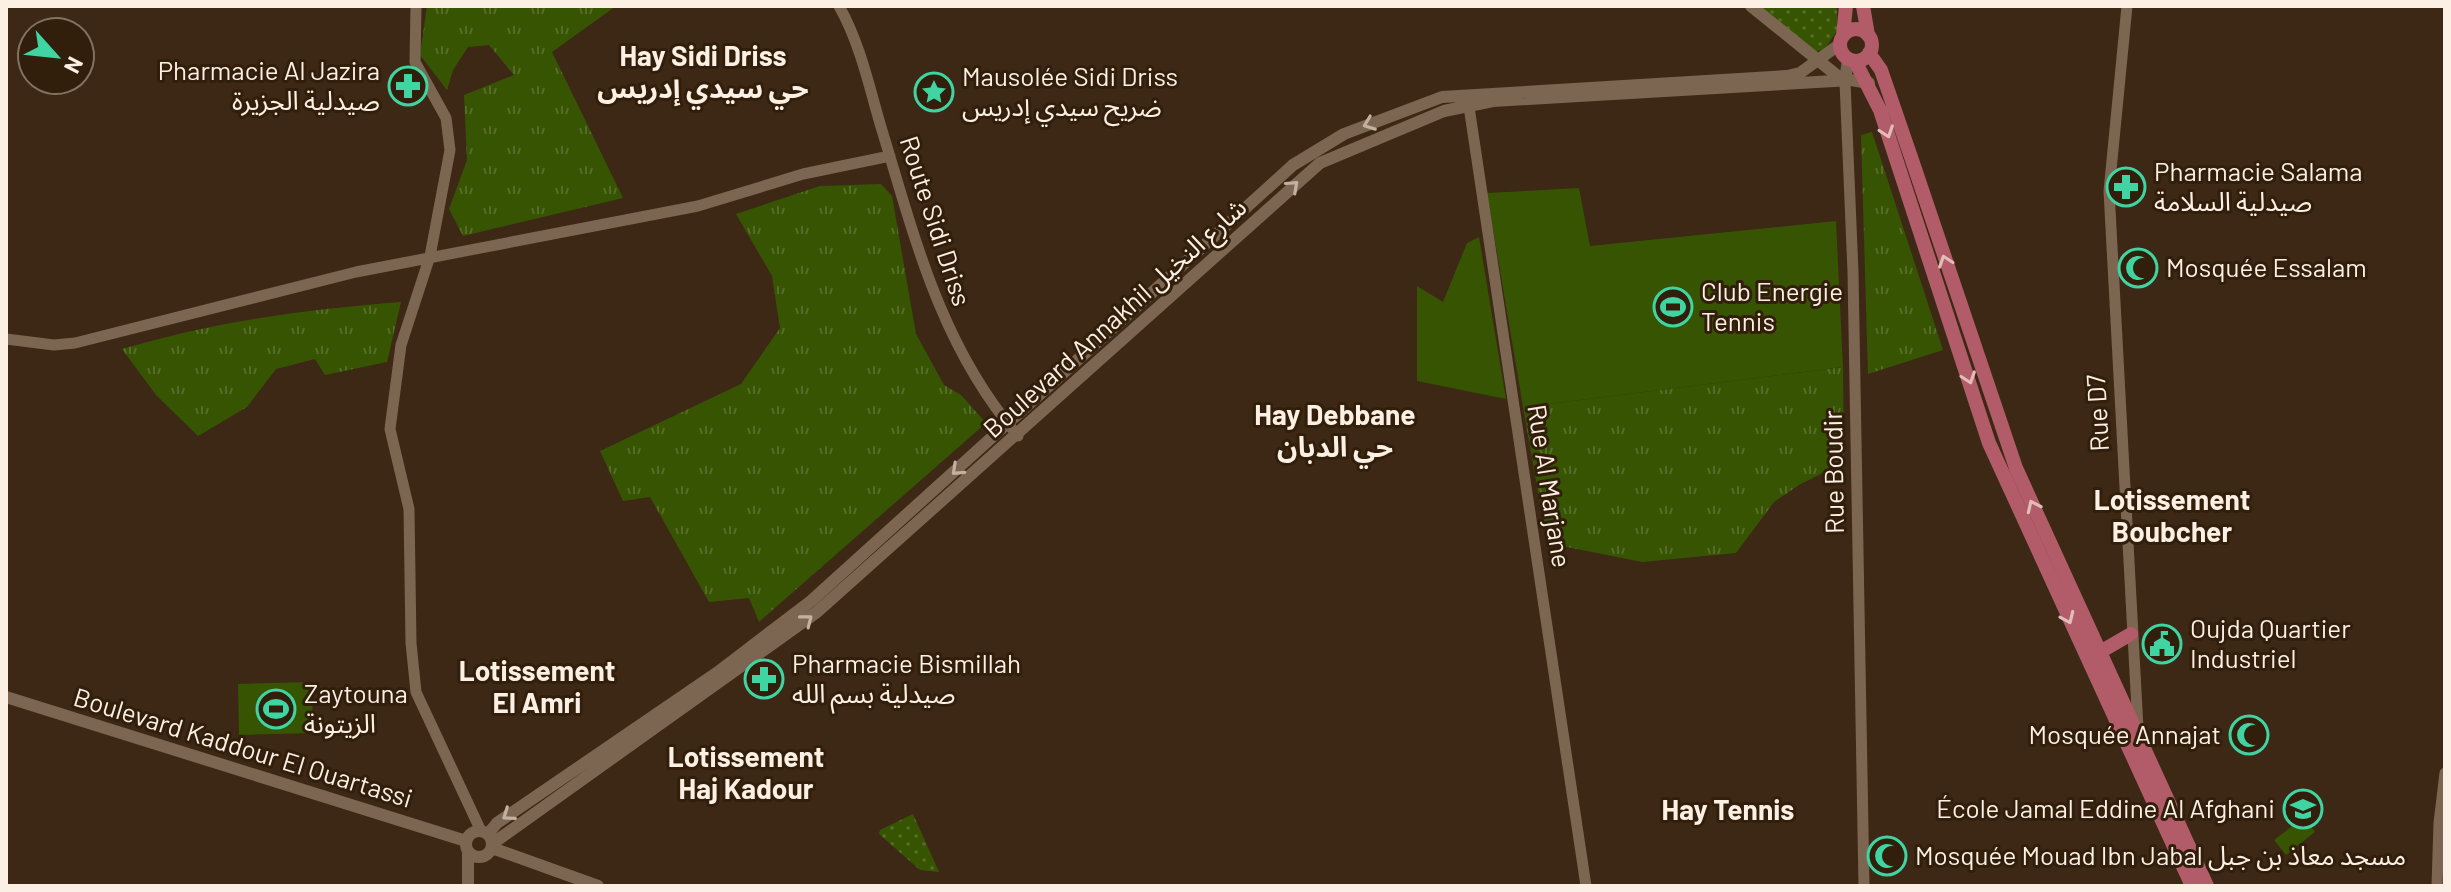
<svg xmlns="http://www.w3.org/2000/svg" width="2451" height="892" font-family="Barlow,'Noto Sans Arabic',sans-serif">
  <style>
    .grass { fill: url(#grass-tufts) }
    .park { fill: url(#park-dots) }
    .pitch { fill: #375403 }
    .lines { fill: none; stroke-linecap: round; stroke-linejoin: round }
    .tertiary { stroke: #7c6651; stroke-width: 11 }
    .secondary { stroke: #7c6651; stroke-width: 12 }
    .primary { stroke: #b15c68; stroke-width: 14 }
    .oneway { stroke: #c2b1a1 }
    .oneway2 { stroke: #e2bcb8 }
    .labels { text-anchor: middle; stroke-width: 6; stroke-linejoin: round; paint-order: stroke }
    .poi-label { font-size: 26px; fill: #fcefe3; stroke: #311e0b; text-anchor: start }
    .street-label { font-size: 26px; fill: #fcefe3; stroke: #311e0b }
    .neighbourhood-label { font-size: 28px; font-weight: bold; fill: #fcefe3; stroke: #311e0b }
  </style>
  <defs>
    <pattern id="grass-tufts" width="24" height="20" patternUnits="userSpaceOnUse" patternTransform="scale(2)"><rect width="24" height="20" fill="#375403"/><path d="M3 7l-1-3M5 7V3M7 7l1-3M15 17l-1-3M17 17v-4M19 17l1-3" fill="none" stroke="#556d28"/></pattern>
    <pattern id="park-dots" width="8" height="8" patternUnits="userSpaceOnUse" patternTransform="scale(2)"><rect width="8" height="8" fill="#375403"/><path d="M2 2h.1M6 6h.1" fill="none" stroke="#556d28" stroke-width="1.8" stroke-linecap="round"/></pattern>
  </defs>
  <rect width="100%" height="100%" fill="#3c2815"/>
  <path class="grass" d="M427,6h189l-64,46 71,146 -160,38 -14,-27 18,-49 -3,-65 50,-20 -25,-30 -21,2 -15,23 -6,20 -27,-35z
    M1872,132l71,218 -75,24 -7,-239z
    M881,184l11,12 24,138 28,51 17,10 25,28 -227,199 -10,-24 -40,4 -59,-105 -27,4 -23,-50 141,-67 39,-56 -8,-52 -36,-62 84,-28z
    M401,302l-14,60 -62,13 -10,-16 -39,10 -29,38 -49,29 -42,-41 -34,-46c94,-28 181,-39 279,-47z
    M1843,367l1,95 -45,23 -25,17 -38,51 -94,9 -95,-19 -24,-136z"/>
  <path class="park" d="M1764,6h73v25l-13,19 -13,2 -50,-44z
    M913,814l26,58 -19,-2 -41,-36 1,-4z"/>
  <path class="pitch" d="M1579,188l11,58 246,-25 7,146 -320,40 -36,-214z
    M1479,237l27,162 -89,-18v-95l26,16 24,-59z
    M312,682l1,51 -74,2 -1,-51z
    M2304,817l11,15 -29,23 -12,-15z"/>
  <g class="lines">
    <path class="tertiary" d="M416,6l-1,56 31,56 4,32 -20,106 -29,89 -11,84 19,80 2,134 5,49 65,139
      M839,6c21,37 30,80 42,121 34,111 59,218 137,309
      M2127,6l-18,185 29,537
      M1845,82l8,190 11,614
      M1468,100l118,786
      M6,339l48,6 21,-2 281,-71 342,-66 105,-32 87,-18
      M2437,886l2,-63 6,-50"/>
    <path class="secondary" d="M1751,6l94,76
      M1845,82l3,-23
      M6,697l460,144
      M466 844a13 13 0 1 1 26 0a13 13 0 1 1-26 0Z
      M488,834l9,-11 221,-151 93,-71 482,-436 51,-31 98,-37 345,-21 13,-3 40,-29
      M492,844l325,-232 503,-449 124,-52 49,-10 358,-21 18,3
      M492,848l106,38
      M468,853v33"/>
    <path class="primary" d="M1863,6l5,29
      M1840 45a16 16 0 1 1 32 0a16 16 0 1 1-32 0Z
      M1843,35l3,-29
      M1869,53l12,17 30,87 105,311 191,418
      M1855,61l25,49 109,333 203,443
      M2100,652l31,-18"/>
  </g>
  <defs><path id="oneway-chevron" d="M-2-3.5L2.5 0L-2 3.5" fill="none" stroke-width="1.6" stroke-linecap="round" stroke-linejoin="round" transform="scale(2)"/></defs>
  <g class="oneway">
    <use href="#oneway-chevron" transform="translate(1369 124) rotate(159)"/>
    <use href="#oneway-chevron" transform="translate(1293 186) rotate(-42)"/>
    <use href="#oneway-chevron" transform="translate(957 470) rotate(137)"/>
    <use href="#oneway-chevron" transform="translate(807 620) rotate(-38)"/>
    <use href="#oneway-chevron" transform="translate(508 815) rotate(145)"/>
  </g>
  <g class="oneway2">
    <use href="#oneway-chevron" transform="translate(1887 132) rotate(71)"/>
    <use href="#oneway-chevron" transform="translate(1945 261) rotate(-109)"/>
    <use href="#oneway-chevron" transform="translate(1969 378) rotate(71)"/>
    <use href="#oneway-chevron" transform="translate(2033 506) rotate(-115)"/>
    <use href="#oneway-chevron" transform="translate(2068 618) rotate(66)"/>
  </g>
  <defs>
    <symbol id="pharmacy-ring" viewBox="-11 -11 22 22"><circle r="9.5" fill="#311e0b" stroke="#3fd4a2" stroke-width="1.5"/><path d="M-2-6h4v4h4v4h-4v4h-4v-4h-4v-4h4Z" fill="#3fd4a2"/></symbol>
    <symbol id="sight-ring" viewBox="-11 -11 22 22"><circle r="9.5" fill="#311e0b" stroke="#3fd4a2" stroke-width="1.5"/><path d="M0-6L1.8-2.2L6-1.7L2.9 1.2L3.7 5.4L0 3.3L-3.7 5.4L-2.9 1.2L-6-1.7L-1.8-2.2Z" fill="#3fd4a2"/></symbol>
    <symbol id="mosque-ring" viewBox="-11 -11 22 22"><circle r="9.5" fill="#311e0b" stroke="#3fd4a2" stroke-width="1.5"/><path d="M3.5-4.9A6 6 0 1 0 3.5 4.9A5 5 0 1 1 3.5-4.9Z" fill="#3fd4a2"/></symbol>
    <symbol id="stadium-ring" viewBox="-11 -11 22 22"><circle r="9.5" fill="#311e0b" stroke="#3fd4a2" stroke-width="1.5"/><path d="M0-5a6.5 5 0 1 0 0 10a6.5 5 0 1 0 0-10ZM-3.5-1.8h7v3.6h-7Z" fill="#3fd4a2"/></symbol>
    <symbol id="civic-ring" viewBox="-11 -11 22 22"><circle r="9.5" fill="#311e0b" stroke="#3fd4a2" stroke-width="1.5"/><path d="M-.6-6.5H3V-4.5H.6V-3L4-1V1h2V6H-6V1h2V-1L-.6-3ZM-1.2 2.5V6h2.4V2.5Z" fill="#3fd4a2"/></symbol>
    <symbol id="school-ring" viewBox="-11 -11 22 22"><circle r="9.5" fill="#311e0b" stroke="#3fd4a2" stroke-width="1.5"/><path d="M0-5L7-2L0 1L-7-2ZM-4 1L0 2.5L4 1V4Q0 6-4 4Z" fill="#3fd4a2"/></symbol>
  </defs>
  <g fill-rule="evenodd">
    <use href="#pharmacy-ring" x="386" y="64" width="44" height="44"/>
    <use href="#sight-ring" x="912" y="70" width="44" height="44"/>
    <use href="#pharmacy-ring" x="2104" y="165" width="44" height="44"/>
    <use href="#mosque-ring" x="2116" y="246" width="44" height="44"/>
    <use href="#stadium-ring" x="1651" y="285" width="44" height="44"/>
    <use href="#civic-ring" x="2140" y="622" width="44" height="44"/>
    <use href="#pharmacy-ring" x="742" y="657" width="44" height="44"/>
    <use href="#stadium-ring" x="254" y="687" width="44" height="44"/>
    <use href="#mosque-ring" x="2227" y="713" width="44" height="44"/>
    <use href="#school-ring" x="2281" y="787" width="44" height="44"/>
    <use href="#mosque-ring" x="1865" y="834" width="44" height="44"/>
  </g>
  <g class="labels">
    <g class="poi-label">
      <text x="380" y="80" text-anchor="end">Pharmacie Al Jazira<tspan x="380" dy="30">صيدلية الجزيرة</tspan></text>
      <text x="962" y="86">Mausolée Sidi Driss<tspan x="962" dy="30">ضريح سيدي إدريس</tspan></text>
      <text x="2154" y="181">Pharmacie Salama<tspan x="2154" dy="30">صيدلية السلامة</tspan></text>
      <text x="2166" y="277">Mosquée Essalam</text>
      <text x="1701" y="301">Club Energie<tspan x="1701" dy="30">Tennis</tspan></text>
      <text x="2190" y="638">Oujda Quartier<tspan x="2190" dy="30">Industriel</tspan></text>
      <text x="792" y="673">Pharmacie Bismillah<tspan x="792" dy="30">صيدلية بسم الله</tspan></text>
      <text x="304" y="703">Zaytouna<tspan x="304" dy="30">الزيتونة</tspan></text>
      <text x="2221" y="744" text-anchor="end">Mosquée Annajat</text>
      <text x="2275" y="818" text-anchor="end">École Jamal Eddine Al Afghani</text>
      <text x="1915" y="865">Mosquée Mouad Ibn Jabal مسجد معاذ بن جبل</text>
    </g>
    <g class="street-label">
      <text transform="translate(935 221) rotate(72)" y="9">Route Sidi Driss</text>
      <text transform="translate(1115 318) rotate(-42)" y="9">Boulevard Annakhil شارع النخيل</text>
      <text transform="translate(2098 413) rotate(-93)" y="9">Rue D7</text>
      <text transform="translate(1834 472) rotate(-91)" y="9">Rue Boudir</text>
      <text transform="translate(1549 486) rotate(81)" y="9">Rue Al Marjane</text>
      <text transform="translate(243 748) rotate(17)" y="9">Boulevard Kaddour El Ouartassi</text>
    </g>
    <g class="neighbourhood-label">
      <text x="703" y="66">Hay Sidi Driss<tspan x="703" dy="32">حي سيدي إدريس</tspan></text>
      <text x="1335" y="425">Hay Debbane<tspan x="1335" dy="32">حي الدبان</tspan></text>
      <text x="2172" y="510">Lotissement<tspan x="2172" dy="32">Boubcher</tspan></text>
      <text x="537" y="681">Lotissement<tspan x="537" dy="32">El Amri</tspan></text>
      <text x="746" y="767">Lotissement<tspan x="746" dy="32">Haj Kadour</tspan></text>
      <text x="1728" y="820">Hay Tennis</text>
    </g>
  </g>
  <rect width="2451" height="892" fill="none" stroke="#fcefe3" stroke-width="16"/>
  <g transform="translate(56 56) rotate(117)"><circle r="38" fill="#311e0b" stroke="#827261" stroke-width="2"/>
  <path d="M0-6L14 30L0 20L-14 30Z" fill="#3fd4a2"/>
  <text y="-12" font-size="22" font-weight="bold" text-anchor="middle" fill="#fcefe3">N</text>
  </g>
</svg>
